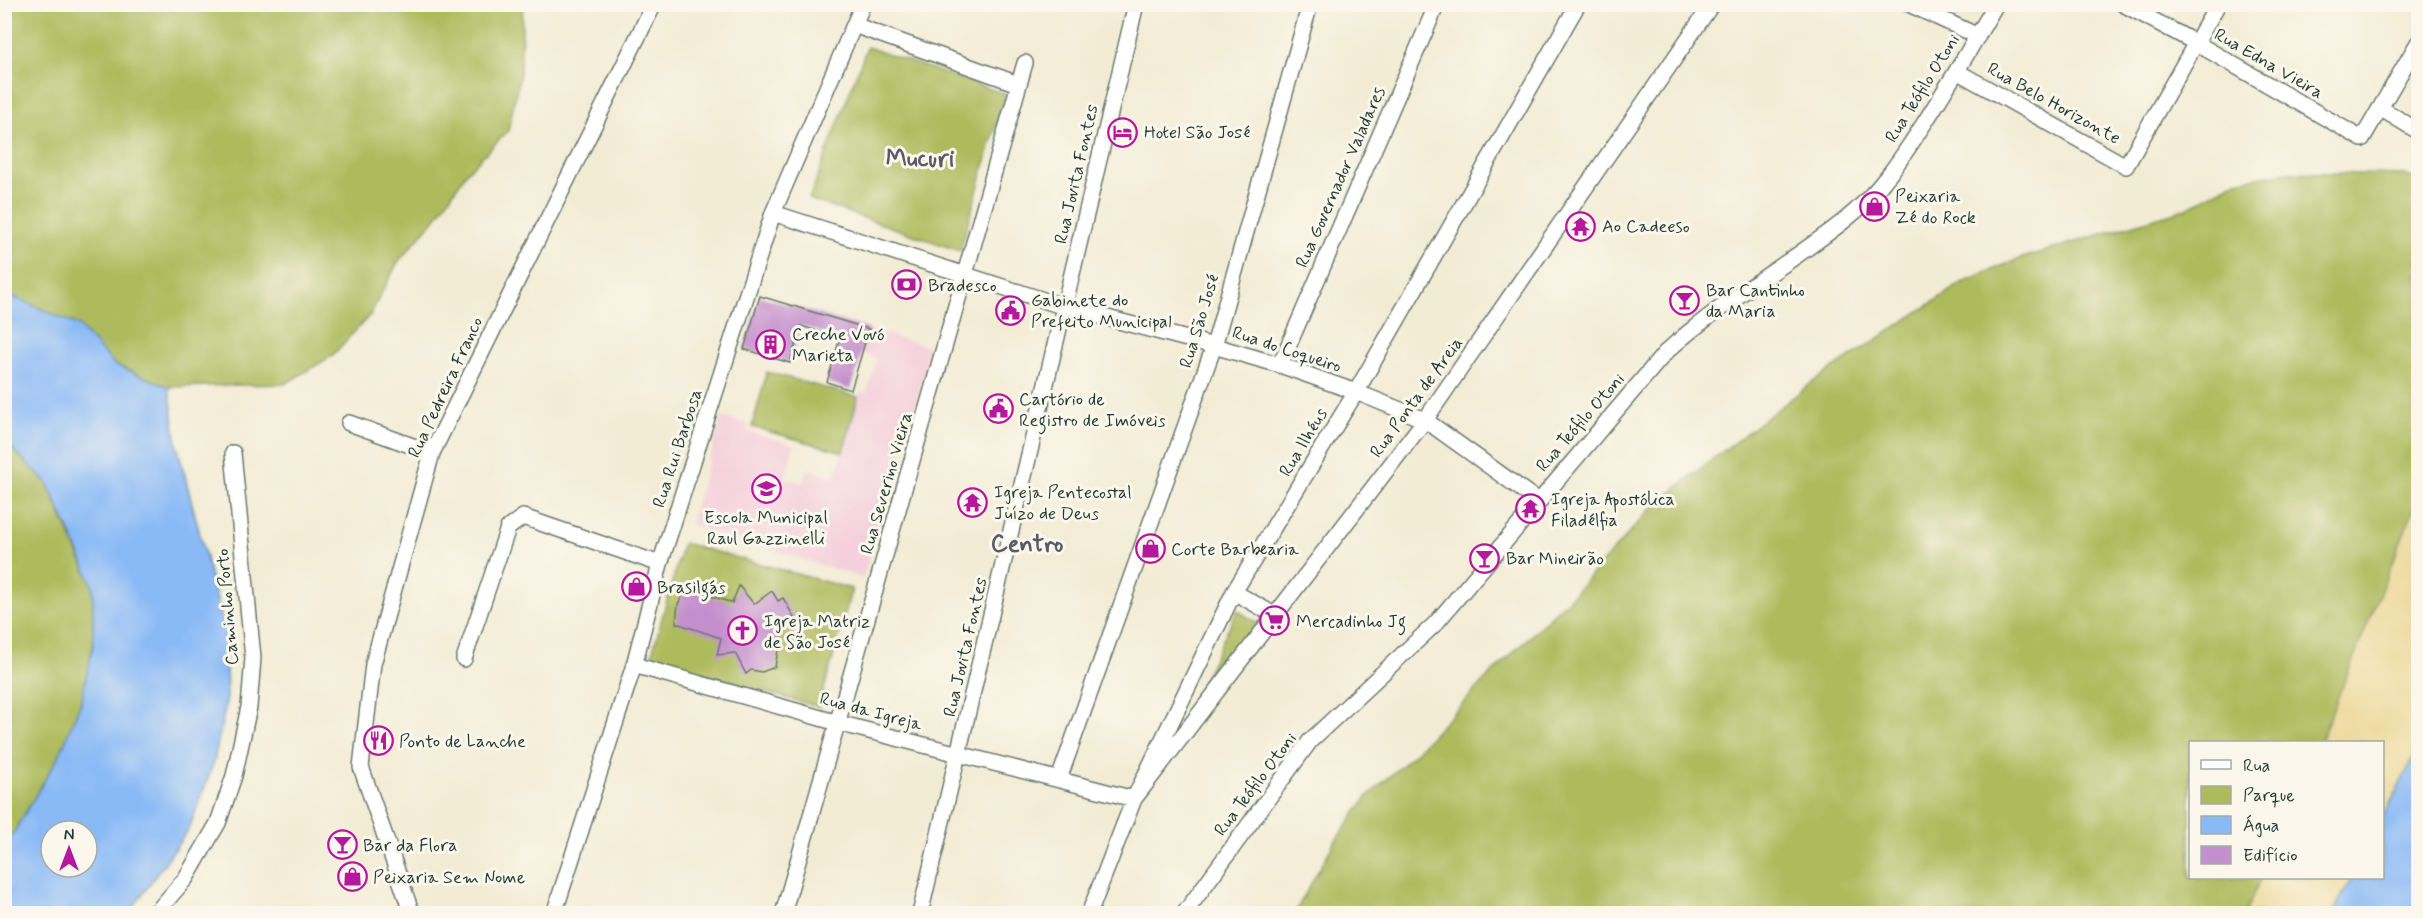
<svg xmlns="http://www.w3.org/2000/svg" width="2423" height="918" font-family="Mynerve,sans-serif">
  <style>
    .built { fill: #f4cfdc }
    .green { fill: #aebb5d; stroke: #667c48; stroke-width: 1.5 }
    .sand { fill: #eeda9e; stroke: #868c69; stroke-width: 1.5 }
    .water { fill: #8abaf6; stroke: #547c95; stroke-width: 1.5; fill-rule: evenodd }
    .building { fill: #c48fcd }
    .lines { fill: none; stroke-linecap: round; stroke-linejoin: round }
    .street-casing { stroke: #697a6c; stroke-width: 18 }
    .street { stroke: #fff; stroke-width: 15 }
    .labels { text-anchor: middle; stroke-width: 6; stroke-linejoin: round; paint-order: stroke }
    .street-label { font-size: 18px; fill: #1f3d34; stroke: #fbf7ec }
    .poi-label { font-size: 18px; fill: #1f3d34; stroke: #fbf7ec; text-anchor: start }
    .district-label { font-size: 24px; font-weight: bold; fill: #595a6a; stroke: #fbf7ec }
  </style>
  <rect width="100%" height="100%" fill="#fbf7ec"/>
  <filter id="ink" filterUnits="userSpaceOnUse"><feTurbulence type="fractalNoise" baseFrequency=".0167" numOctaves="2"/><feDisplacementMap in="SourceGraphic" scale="12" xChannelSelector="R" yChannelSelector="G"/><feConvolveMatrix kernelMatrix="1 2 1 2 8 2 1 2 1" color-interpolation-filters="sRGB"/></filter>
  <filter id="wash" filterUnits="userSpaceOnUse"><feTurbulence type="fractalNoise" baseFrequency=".008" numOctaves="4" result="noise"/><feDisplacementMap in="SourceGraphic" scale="24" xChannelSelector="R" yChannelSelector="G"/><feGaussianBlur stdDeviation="1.35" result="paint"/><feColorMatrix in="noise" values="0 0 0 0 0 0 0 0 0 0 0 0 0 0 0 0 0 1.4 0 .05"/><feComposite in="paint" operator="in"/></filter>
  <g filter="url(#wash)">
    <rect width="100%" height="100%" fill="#f3ecd5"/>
    <path class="built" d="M869,329l64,19 -70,230 -173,-54 32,-107 26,7 -1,7 47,14 -9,33 18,5 5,-14 27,8 23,-80 3,-5 6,1 10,-34 -16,-6z"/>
    <path class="green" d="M4,5h519l-3,70 -12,56 -41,41 -31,46 -38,44 -28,53 -38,41 -47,28 -116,3 -54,-22 -37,-40 -73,-32z
      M867,47l138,47 -45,157 -151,-52z
      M2288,172l117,3 13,5v319l-98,243h-130v136h71l-16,35 -951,1 40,-71 34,-47 44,-40 79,-82 81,-78 76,-84 44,-37 122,-94 151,-100 54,-22 166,-50 50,-28z
      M767,372l91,25 -15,55 -91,-25z
      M5,442l41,39 47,106v59l-12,56 -22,54 -54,91z
      M683,543l169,46 -33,118 -169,-46z
      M1237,610l20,13 -65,81z"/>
    <path class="sand" d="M2418,499v250l-35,69 -1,-76h-62z
      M2261,878h91l-19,35h-88z"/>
    <path class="water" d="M5,293l73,32 37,40 54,22 8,58 48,187 2,66 -13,64 -25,67 -60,84h-124v-66l54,-91 22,-54 12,-56v-59l-22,-53 -25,-53 -41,-39zM51,831h36v36h-36z
      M2418,749v164h-85l19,-35h30l1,-60z"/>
    <g id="blocks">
      <path class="building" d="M760,296l109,33 -18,61 -24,-8 13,-44 -39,-12 -11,37 -46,-14z
        M739,586l15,18 18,-13 6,10 5,-3 11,19 -14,23 -5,27 -13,5 -11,-2 -5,4 -11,-21 -18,2 4,-17 -45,-15 2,-19 9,-16 45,15z"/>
    </g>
  </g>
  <g filter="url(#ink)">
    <use href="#blocks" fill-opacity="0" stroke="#697a6c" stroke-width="1.5"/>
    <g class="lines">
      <defs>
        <path id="street" d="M1909,4l69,32
          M2123,4l73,39 166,96 56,-96
          M854,25l164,59
          M1958,72l168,94 92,-162
          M2380,108l38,23
          M773,213l292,94 149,39 66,19 76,27 69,28 113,81
          M1280,365l157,-361
          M349,423l83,30
          M1234,592l42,24
          M464,659l44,-131 15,-11 137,47
          M634,665l204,58 296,76 291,-379 287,-416
          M1059,779l155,-433 96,-342
          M155,914l31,-36 32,-55 16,-47 15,-69 4,-49 -20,-205
          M412,914l-51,-147 12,-103 59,-211 222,-449
          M554,914l80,-249 26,-101 113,-351 90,-209
          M783,914l242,-851
          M920,914l216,-910
          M1089,914l45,-115 100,-207 122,-200 222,-388
          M1184,914l126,-173 126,-118 229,-270c55,-51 121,-86 180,-133 34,-27 57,-62 80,-98 25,-39 48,-78 71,-118"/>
      </defs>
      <use href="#street" class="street-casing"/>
      <use href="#street" class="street"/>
    </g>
  </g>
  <defs>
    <symbol id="hotel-ring" viewBox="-11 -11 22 22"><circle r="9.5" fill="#fbf7ec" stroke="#b5179e" stroke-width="1.5"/><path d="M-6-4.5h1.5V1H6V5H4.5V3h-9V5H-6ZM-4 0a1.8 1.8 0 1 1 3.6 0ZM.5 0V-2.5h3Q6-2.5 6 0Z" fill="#b5179e"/></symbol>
    <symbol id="shop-ring" viewBox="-11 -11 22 22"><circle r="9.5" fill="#fbf7ec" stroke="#b5179e" stroke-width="1.5"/><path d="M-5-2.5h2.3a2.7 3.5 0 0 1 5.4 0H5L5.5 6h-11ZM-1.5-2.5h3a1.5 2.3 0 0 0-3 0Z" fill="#b5179e"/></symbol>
    <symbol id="temple-ring" viewBox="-11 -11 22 22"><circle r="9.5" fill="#fbf7ec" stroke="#b5179e" stroke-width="1.5"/><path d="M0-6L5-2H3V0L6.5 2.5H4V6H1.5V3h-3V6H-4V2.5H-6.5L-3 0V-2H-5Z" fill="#b5179e"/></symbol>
    <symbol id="bank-ring" viewBox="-11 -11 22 22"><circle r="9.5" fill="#fbf7ec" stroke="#b5179e" stroke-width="1.5"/><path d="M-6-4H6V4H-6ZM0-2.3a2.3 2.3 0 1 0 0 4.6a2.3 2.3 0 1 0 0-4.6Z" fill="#b5179e"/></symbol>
    <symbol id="bar-ring" viewBox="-11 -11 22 22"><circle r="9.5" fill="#fbf7ec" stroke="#b5179e" stroke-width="1.5"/><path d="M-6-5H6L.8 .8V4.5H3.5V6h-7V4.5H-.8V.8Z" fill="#b5179e"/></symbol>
    <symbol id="civic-ring" viewBox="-11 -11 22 22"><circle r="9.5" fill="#fbf7ec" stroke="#b5179e" stroke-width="1.5"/><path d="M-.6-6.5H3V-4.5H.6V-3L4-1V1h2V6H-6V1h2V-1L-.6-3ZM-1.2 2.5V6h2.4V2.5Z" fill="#b5179e"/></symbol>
    <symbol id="building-ring" viewBox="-11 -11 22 22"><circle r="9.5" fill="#fbf7ec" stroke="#b5179e" stroke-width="1.5"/><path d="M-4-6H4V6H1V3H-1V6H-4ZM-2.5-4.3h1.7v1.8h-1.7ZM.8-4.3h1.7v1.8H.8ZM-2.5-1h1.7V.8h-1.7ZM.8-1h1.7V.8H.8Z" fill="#b5179e"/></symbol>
    <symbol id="school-ring" viewBox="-11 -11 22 22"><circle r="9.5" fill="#fbf7ec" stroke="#b5179e" stroke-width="1.5"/><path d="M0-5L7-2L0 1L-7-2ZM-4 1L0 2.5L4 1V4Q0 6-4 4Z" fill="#b5179e"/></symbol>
    <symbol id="supermarket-ring" viewBox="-11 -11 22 22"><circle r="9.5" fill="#fbf7ec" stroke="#b5179e" stroke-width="1.5"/><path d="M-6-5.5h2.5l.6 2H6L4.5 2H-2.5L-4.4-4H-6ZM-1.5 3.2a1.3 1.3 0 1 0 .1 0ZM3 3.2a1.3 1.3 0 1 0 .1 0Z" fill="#b5179e"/></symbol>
    <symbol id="church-ring" viewBox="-11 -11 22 22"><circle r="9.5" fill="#fbf7ec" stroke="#b5179e" stroke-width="1.5"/><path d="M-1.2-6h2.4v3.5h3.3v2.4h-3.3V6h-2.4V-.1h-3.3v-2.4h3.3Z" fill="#b5179e"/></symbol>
    <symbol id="restaurant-ring" viewBox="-11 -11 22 22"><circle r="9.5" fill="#fbf7ec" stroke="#b5179e" stroke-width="1.5"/><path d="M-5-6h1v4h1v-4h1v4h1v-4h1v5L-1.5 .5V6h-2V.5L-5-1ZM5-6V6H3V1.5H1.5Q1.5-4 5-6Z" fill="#b5179e"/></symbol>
  </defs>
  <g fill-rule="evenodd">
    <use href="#hotel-ring" x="1106" y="116" width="33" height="33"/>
    <use href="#shop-ring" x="1858" y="190" width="33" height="33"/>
    <use href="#temple-ring" x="1564" y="210" width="33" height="33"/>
    <use href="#bank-ring" x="890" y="268" width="33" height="33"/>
    <use href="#bar-ring" x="1668" y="284" width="33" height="33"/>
    <use href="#civic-ring" x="994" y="294" width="33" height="33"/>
    <use href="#building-ring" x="754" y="328" width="33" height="33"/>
    <use href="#civic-ring" x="982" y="392" width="33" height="33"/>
    <use href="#school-ring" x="750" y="472" width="33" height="33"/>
    <use href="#temple-ring" x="956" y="486" width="33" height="33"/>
    <use href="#temple-ring" x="1514" y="492" width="33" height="33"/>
    <use href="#shop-ring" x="1134" y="532" width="33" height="33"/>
    <use href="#bar-ring" x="1468" y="542" width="33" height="33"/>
    <use href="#shop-ring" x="620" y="570" width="33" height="33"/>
    <use href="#supermarket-ring" x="1258" y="604" width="33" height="33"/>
    <use href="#church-ring" x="726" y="614" width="33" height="33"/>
    <use href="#restaurant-ring" x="362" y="724" width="33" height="33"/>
    <use href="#bar-ring" x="326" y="828" width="33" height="33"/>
    <use href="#shop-ring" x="336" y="860" width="33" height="33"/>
  </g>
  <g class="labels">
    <g class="street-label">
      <text transform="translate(2269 63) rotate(30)" y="6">Rua Edna Vieira</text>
      <text transform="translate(1922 88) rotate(-58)" y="6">Rua Teófilo Otoni</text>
      <text transform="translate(2054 103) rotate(29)" y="6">Rua Belo Horizonte</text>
      <text transform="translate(1076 174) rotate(-77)" y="6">Rua Jovita Fontes</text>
      <text transform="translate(1340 177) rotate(-66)" y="6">Rua Governador Valadares</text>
      <text transform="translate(1199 321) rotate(-73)" y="6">Rua São José</text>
      <text transform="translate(1287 349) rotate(18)" y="6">Rua do Coqueiro</text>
      <text transform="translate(445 387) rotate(-65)" y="6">Rua Pedreira Franco</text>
      <text transform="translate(1416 397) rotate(-54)" y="6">Rua Ponta de Areia</text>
      <text transform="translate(1580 422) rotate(-49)" y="6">Rua Teófilo Otoni</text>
      <text transform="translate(1303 442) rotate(-59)" y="6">Rua Ilhéus</text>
      <text transform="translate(677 448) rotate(-72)" y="6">Rua Rui Barbosa</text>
      <text transform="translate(886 483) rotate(-74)" y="6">Rua Severino Vieira</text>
      <text transform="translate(227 607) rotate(-95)" y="6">Caminho Porto</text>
      <text transform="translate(965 647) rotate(-77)" y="6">Rua Jovita Fontes</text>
      <text transform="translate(871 711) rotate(15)" y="6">Rua da Igreja</text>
      <text transform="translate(1255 784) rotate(-53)" y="6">Rua Teófilo Otoni</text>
    </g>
    <g class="poi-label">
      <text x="1144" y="138">Hotel São José</text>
      <text x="1895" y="202">Peixaria<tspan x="1895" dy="21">Zé do Rock</tspan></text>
      <text x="1602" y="232">Ao Cadeeso</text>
      <text x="928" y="291">Bradesco</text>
      <text x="1706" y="296">Bar Cantinho<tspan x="1706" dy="21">da Maria</tspan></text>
      <text x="1031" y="306">Gabinete do<tspan x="1031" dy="21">Prefeito Municipal</tspan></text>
      <text x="792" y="340">Creche Vovó<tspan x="792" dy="21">Marieta</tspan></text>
      <text x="1019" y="405">Cartório de<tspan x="1019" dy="21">Registro de Imóveis</tspan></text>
      <text x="994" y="498">Igreja Pentecostal<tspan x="994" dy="21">Juízo de Deus</tspan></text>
      <text x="1551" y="505">Igreja Apostólica<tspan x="1551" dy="21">Filadélfia</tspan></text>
      <text x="766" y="523" text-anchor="middle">Escola Municipal<tspan x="766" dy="21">Raul Gazzinelli</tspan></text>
      <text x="1171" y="555">Corte Barbearia</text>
      <text x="1506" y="564">Bar Mineirão</text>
      <text x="657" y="593">Brasilgás</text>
      <text x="764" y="627">Igreja Matriz<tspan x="764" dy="21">de São José</tspan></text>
      <text x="1296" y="627">Mercadinho Jg</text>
      <text x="399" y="747">Ponto de Lanche</text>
      <text x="363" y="851">Bar da Flora</text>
      <text x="373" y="883">Peixaria Sem Nome</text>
    </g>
    <g class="district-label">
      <text x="920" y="166">Mucuri</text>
      <text x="1027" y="551">Centro</text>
    </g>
  </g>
  <rect width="2423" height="918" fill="none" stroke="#fbf7ec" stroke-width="24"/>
  <rect x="2189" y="741" width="195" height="138" fill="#fbf7ec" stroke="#a3ada2" stroke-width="1.5"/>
  <rect x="2201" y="760" width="30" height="9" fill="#ffffff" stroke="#a3ada2" stroke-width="1.5"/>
  <text x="2243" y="771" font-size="18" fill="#1f3d34">Rua</text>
  <rect x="2201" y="786" width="30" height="18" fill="#aebb5d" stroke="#a3ada2" stroke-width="1.5"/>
  <text x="2243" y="801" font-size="18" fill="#1f3d34">Parque</text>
  <rect x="2201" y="816" width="30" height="18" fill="#8abaf6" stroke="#a3ada2" stroke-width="1.5"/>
  <text x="2243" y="831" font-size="18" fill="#1f3d34">Água</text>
  <rect x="2201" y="846" width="30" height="18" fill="#c48fcd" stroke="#a3ada2" stroke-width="1.5"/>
  <text x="2243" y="861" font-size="18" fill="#1f3d34">Edifício</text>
  <g transform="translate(69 849)"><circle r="28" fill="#fbf7ec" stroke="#a3ada2" stroke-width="1.5"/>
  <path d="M0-4.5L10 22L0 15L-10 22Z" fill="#b5179e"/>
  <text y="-9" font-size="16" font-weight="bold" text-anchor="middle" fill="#1f3d34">N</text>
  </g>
</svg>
